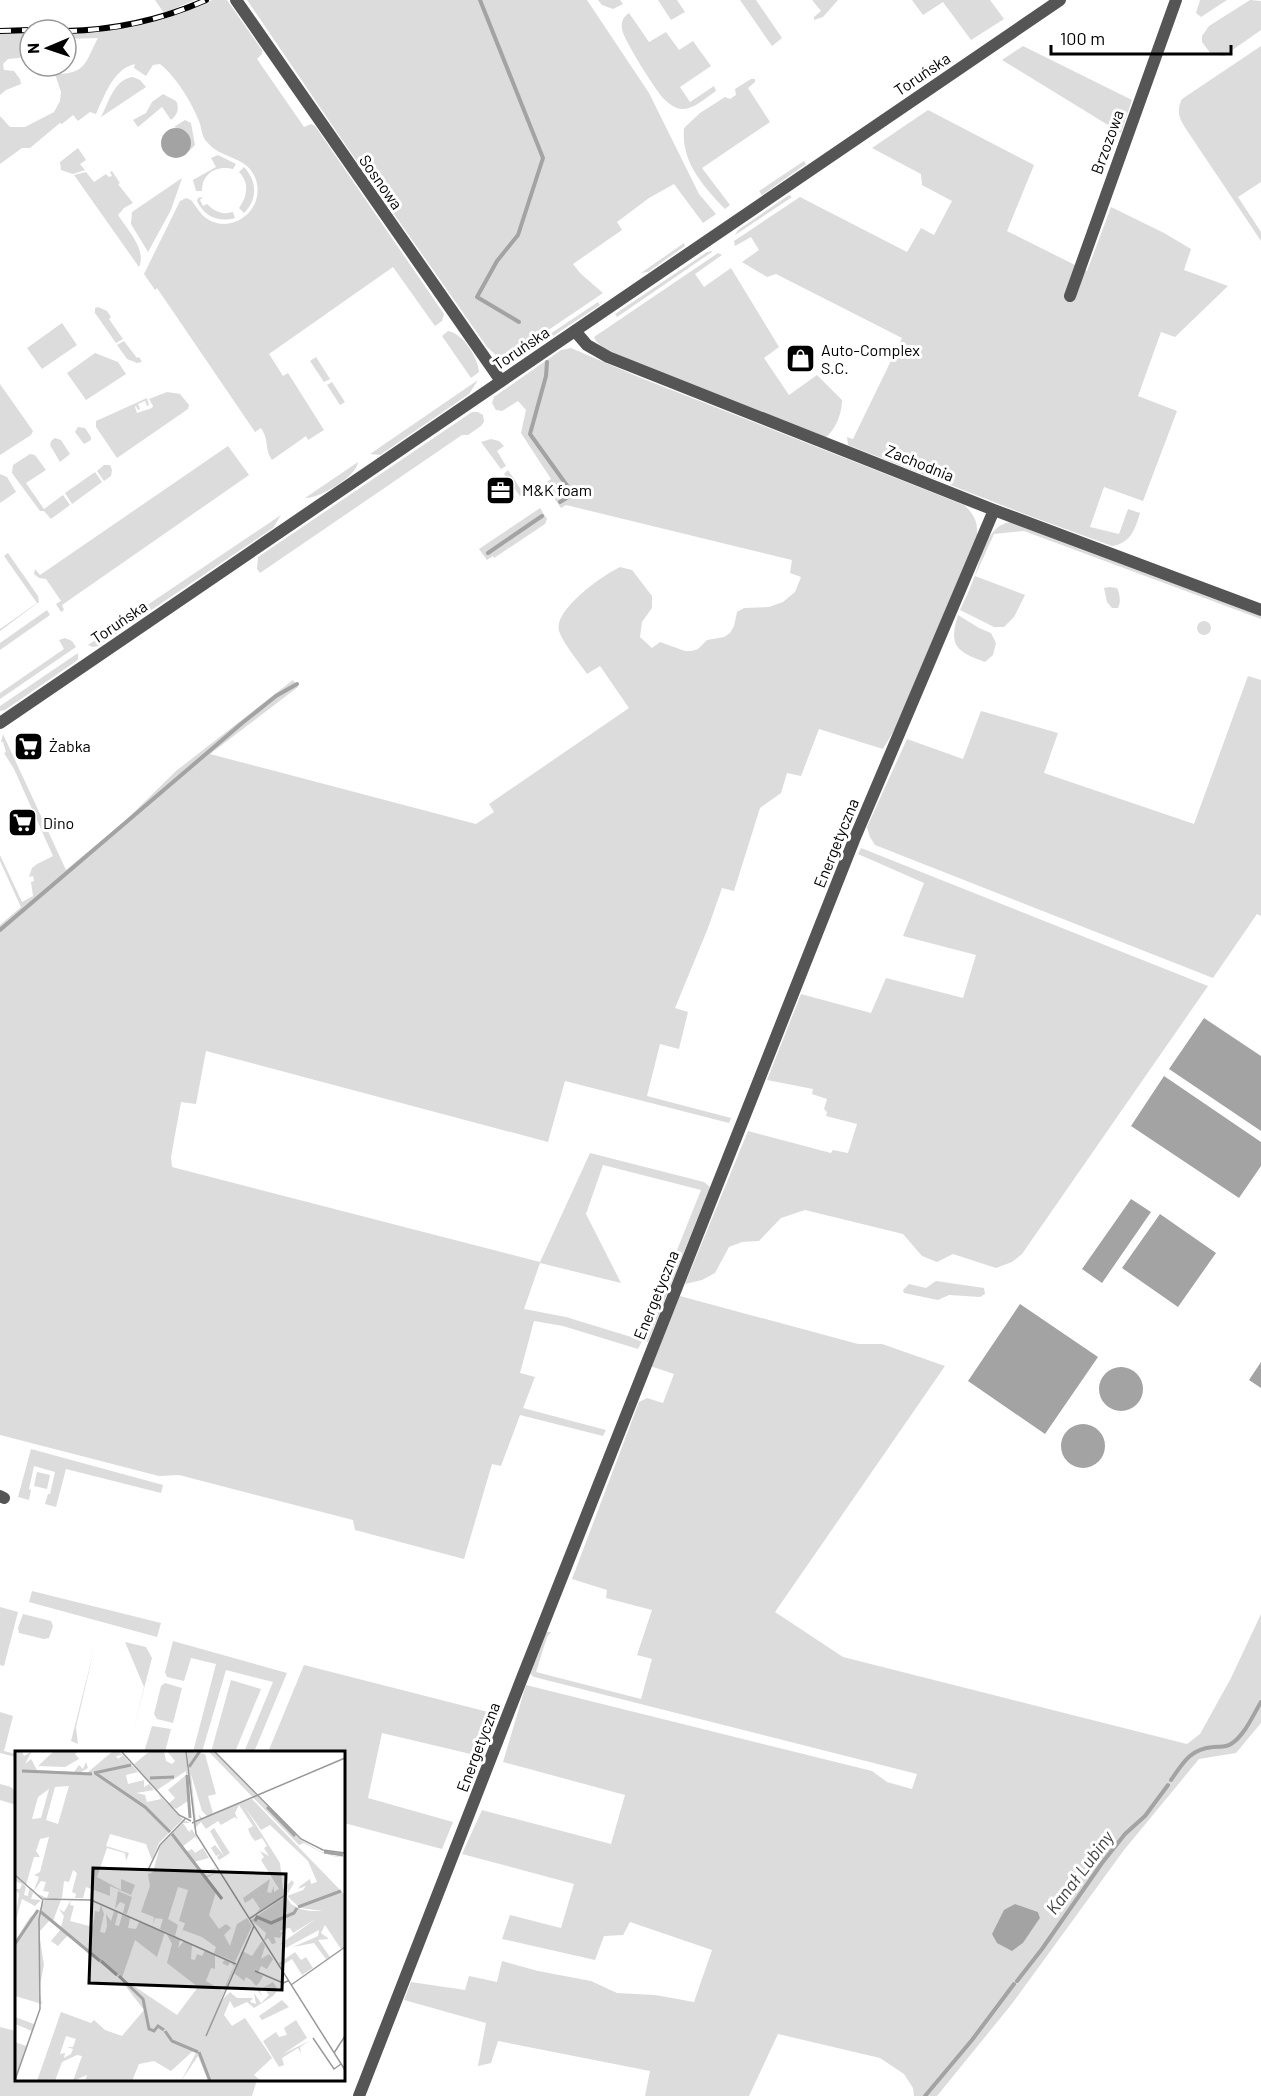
<svg xmlns="http://www.w3.org/2000/svg" width="1261" height="2096" font-family="Barlow,sans-serif">
  <style>
    .green { fill: #dcdcdc; fill-rule: evenodd }
    .water { fill: #a3a3a3 }
    .lines { fill: none; stroke-linecap: round; stroke-linejoin: round }
    .stream { stroke: #a3a3a3; stroke-width: 4 }
    .minor { stroke: #555; stroke-width: 12 }
    .tertiary { stroke: #555; stroke-width: 12 }
    .rail-casing { stroke: #000; stroke-width: 6 }
    .rail { stroke: #fff; stroke-width: 4; stroke-dasharray: 11; stroke-linecap: butt }
    .labels { text-anchor: middle; stroke-width: 6; stroke-linejoin: round; paint-order: stroke }
    .street-label { font-size: 16px; fill: #000; stroke: #fff }
    .poi-label { font-size: 16px; fill: #000; stroke: #fff; text-anchor: start }
    .water-label { font-size: 18px; font-style: italic; fill: #444; stroke: #fff }
    .inset-river { fill: none; stroke: #a3a3a3; stroke-width: 3 }
    .inset-road { fill: none; stroke: #999; stroke-width: 1.5 }
    .view { fill: #000; fill-opacity: 0.15; stroke: #000; stroke-width: 3 }
    .inset-edge { fill: none; stroke: #000; stroke-width: 3 }
  </style>
  <rect width="100%" height="100%" fill="#fff"/>
  <path class="green" d="M155,0h40l-31,13z
    M212,0h15l35,50v4l-5,5 47,68 7,-3 4,2 129,188 -2,7 -7,5 -42,-59 -124,87 14,22 5,-3 36,57 -16,10 -2,-4 -34,24c-8,-12 -2,-18 -11,-32l-6,4 -98,-144 -2,2 -11,-16 36,-73 6,-3 5,2c6,7 9,15 18,20 26,14 56,-12 47,-40 -8,-25 -35,-20 -49,-38 -6,-6 -5,-14 -8,-21 -8,-20 -23,-44 -39,-57l-7,1 -7,11 -12,-8 1,-4c-22,5 -30,31 -39,50l-6,-2 -12,9 -5,-6 -11,9 -2,-1 -30,25h-8l-22,16v-48l10,11h15l29,-15 6,-11 1,-9 -6,-18c32,0 30,-12 43,-36l-32,1v-6c51,-1 100,-10 146,-33z
    M247,0h340l62,93 50,101 17,20 -13,9 -29,-39 -25,14 -32,24 5,8 -49,34 7,9 23,20 -93,63h-13l-10,-9 -140,-200z
    M598,0h22l3,4 -10,5 -11,-4z
    M658,0h19l8,12 -14,8z
    M740,0h16l26,38 -10,8z
    M812,0h26l-15,17 -9,3v-3l7,-6z
    M912,0h78l14,19 -33,21 -28,-38 -20,13z
    M1200,0h27l-26,17 -5,-4z
    M1250,0l11,1v29l-37,26 -13,-2 -9,-12v-6l7,-10z
    M629,13l20,29 17,-10 13,18 14,-9 18,25 -31,21 10,15 24,-16 2,5c-9,6 -22,18 -33,18 -8,0 -14,-5 -20,-11 -8,-9 -40,-59 -41,-69 -1,-7 1,-12 7,-16z
    M0,33h30v6h-2l-8,19 -12,1 -5,5 1,6 10,1 6,8 1,5 -15,6 -6,5z
    M1023,46l109,54 -11,33 -119,-73z
    M1261,46v136l-23,15 23,35v9l-75,-112c-7,-11 -10,-18 -4,-30z
    M133,77l7,3 6,7 -45,30c8,-15 13,-38 32,-40z
    M751,79h4v3l-7,6 22,34 -68,46 28,37 -5,4c-22,-23 -44,-47 -41,-81l16,-15 25,-16 5,2 6,-4 -1,-6z
    M163,94l13,7c4,8 1,14 -5,19l-9,-13 -24,20 -5,-7 13,-7 6,-11z
    M928,110l106,55 -27,66 80,40 24,-64 53,26 27,16 -7,21 44,16 -53,51 -14,-5 -23,64 39,15 -34,90 -39,-14 -14,40 29,7 9,-25 12,4c-5,16 -9,30 -28,33l-85,-31 -179,-70 -1,-8 6,2 49,-101 -126,-64 -9,3 -25,-15 17,-12 -8,-13 -16,9 -1,-5 66,-44 107,55 14,-24 13,7 18,-34 -30,-16 -1,-11 -49,-26z
    M185,120l6,3 4,22 -7,7 2,-5 -10,-18 -6,-2z
    M78,148l8,12 -6,4 5,6 -12,4 -12,-4 -1,-8z
    M218,155l18,9 -3,5c-16,-4 -31,4 -31,22h-6l-3,-11 23,-13 -5,-9z
    M804,161l2,3 -44,31 -3,-4z
    M244,167c13,14 14,32 0,46l-5,-5c8,-11 11,-25 0,-36z
    M112,171l8,12 -2,1 15,19 -9,5 -6,7c9,14 29,35 21,52l-65,-92 12,-3 8,10 12,-8 3,3 3,-1 -2,-4z
    M182,178l-11,32 -23,42 -17,-28 1,-12z
    M789,195l3,2 -57,38 3,-5z
    M203,197l-3,3 3,6 4,-2c8,8 15,11 26,8l2,6c-17,5 -31,-2 -38,-17l1,-3z
    M684,243l1,3 -37,26 -7,1z
    M712,251v1l-95,65 -2,-3 92,-62z
    M718,253l4,2 -27,19 9,13 27,-19 48,79 -15,11 25,37 28,-20 25,25c0,13 -6,29 -16,37l-221,-87 -9,-9 -2,-4z
    M598,302l2,3 -82,54 -10,3z
    M98,307l9,4 4,6 -2,2 14,20 -7,4 -21,-30v-5z
    M62,323l15,22 -35,24 -15,-21z
    M448,331c16,3 30,27 31,41l-8,6 -29,-42z
    M124,341l13,17 2,-1 3,5 -5,1 -10,-4 -10,-14z
    M571,348l70,30 323,127c10,9 14,17 13,30l-81,192 -13,22 -64,-20 -18,47 -14,-3 -6,20 -21,15 -26,83 -12,-3 -14,40 -33,80 13,4 -9,37 -19,-5 -13,52 84,22 -2,5 -164,-42 -17,61 -342,-91 -10,53 -15,-2 -10,55 1,10 368,95 50,-109 114,29 6,5 -62,155 -6,-1 -4,8 -75,-23 -29,-5 -14,52 15,4 -12,31 83,22 -3,6 -83,-21 -19,51 -9,-2 -28,95 -109,-29 -2,-10 -174,-45 -20,1 -159,-41v-510l21,-18 -21,-46v-6l22,47 11,-6 -2,-14 3,-1 -1,-5 -4,1 3,-9 5,-4 16,-8 -39,-87 -10,-16 2,-1 -3,-10h-2l2,-8 63,136 59,-49 51,-50 117,-91 5,7 -88,67 266,70 18,-12 -5,-8 140,-96 -29,-42 -13,8c-8,-12 -23,-29 -28,-43 -6,-21 44,-56 61,-64l12,3 20,26v12l-10,14 -2,15 12,11 8,-6 25,9h7l6,-2 9,-9 17,-3 6,-4 4,-7 3,-14 7,-4 25,-1 14,-5 12,-10 6,-15 -11,-4 2,-13 -226,-55 -5,3 -17,-24 7,-5 -30,-46 5,-23 -8,-9 -16,10 -6,-1 -4,-7 2,-6 67,-47zM603,1165l98,25 -60,150 -75,-23 -42,-8 16,-46 81,20 -35,-69z
    M95,353l23,9 8,12 -40,26 -19,-27z
    M316,357l14,22 -6,3 -14,-21z
    M478,380l-9,14 -89,61 -10,-1z
    M332,382l13,20 -5,3 -13,-20z
    M0,384l33,47 -2,4 -31,20z
    M167,392l13,2 9,11 -1,4 -71,49 -21,-31v-6l51,-23 2,7 -2,1 -2,-5 -7,3 2,5 -2,1 -2,-4 -1,1 2,6 15,-5 1,-2 -4,-7z
    M472,412h6l5,3 1,7 -3,4 -13,9h-6l-202,138 -3,-4 1,-12z
    M78,427l7,1 6,9v3l-7,4 -9,-12z
    M55,438l6,2 9,14 -10,8 -10,-17 1,-4z
    M491,439l8,2 5,5 -7,5 9,15 -5,3 -20,-27z
    M228,446l21,29 -187,130 2,5 -3,2 -5,-8 5,-3 -15,-22 -7,-1 -5,-4 1,-5 5,6z
    M30,454l5,1 11,15 -20,13 18,26 19,-14 7,10 -19,14 -7,-8h-4l-28,-38 1,-8z
    M358,462c-1,14 -39,37 -53,36z
    M104,465h6l2,5 -1,6 -7,5 -7,-10z
    M508,470l16,24 -4,2 -16,-22z
    M95,472l7,10 -30,22 -7,-11z
    M0,474l7,3 9,15 -16,11z
    M540,508l7,11 -2,5 -51,34 -1,-2 -6,4 -8,-11z
    M281,515l-8,13 -175,118 -5,1 -5,-2z
    M1010,522l251,93v4l-237,-88 -30,3 -19,42 50,19 -11,22 -10,10h-10l-34,-17c5,-11 11,-23 15,-35 7,-18 11,-49 35,-53z
    M8,553l30,43 1,6 -39,29v-2l37,-26 -33,-47z
    M1109,587l8,1c3,6 4,14 1,20h-6l-5,-6 -3,-14z
    M47,610l3,5 -50,35v-7z
    M958,615l21,13 12,5 5,10 -3,12 -8,7c-28,-10 -37,-16 -27,-47z
    M1197 628a7 7 0 1 1 14 0a7 7 0 1 1-14 0Z
    M65,638l7,3 4,6 -76,52v-6l64,-44 -5,-9z
    M78,653v6l-3,3 -70,48 -5,1v-5z
    M1248,676l13,4v236l-4,-2 -44,64 -338,-133 -5,-8 -3,-10 40,-88 56,20 18,-48 77,22 -14,40 150,51z
    M861,848l347,138 -186,268 -10,8 -16,6 -43,-14 -16,8 -15,-6 -19,-22 -98,-24 -24,8 -22,23 -17,1 -13,5 -14,26 -13,7 -17,4 63,-153 83,22 2,-3 15,3 9,-29 -31,-8 1,-4 -3,-3 3,-10 -15,-5 1,-5 -46,-9 34,-86 70,19 15,-35 77,20 13,-43 -73,-19 21,-53 -66,-29z
    M936,1281l48,7 1,6 -5,3 -31,-2 -11,5 -34,-7 -1,-3 6,-6 17,4z
    M680,1296l178,48h24l63,22 -170,246 68,45 344,87 13,-10 31,-56 30,-64v109l-25,30 -37,6 -75,91 -113,155 -74,91h-23l-1,-8 -9,-14 -24,-16 -102,-24 -29,62h-104l5,-25 -152,-30 -7,22 -13,3 8,-43 -82,-23 7,-18 54,8 4,-14 28,6 5,-21 36,10 53,10 26,12 38,2 39,7 18,-52 -82,-28 -7,13 -19,1 -9,24 -93,-21 8,-24 51,13 13,-44 -112,-30 20,-44 129,34 14,-49 -122,-33 23,-77 346,86 15,11 25,7 5,-15 -383,-97 -5,-4 17,-41h5l-4,5 -11,35 105,27 11,-40 -15,-4 15,-45 -46,-12 1,-8 -35,-11 67,-177 8,-4 16,5 11,-29 -24,-8zM1015,1904l23,8 2,6 -17,25 -11,8z
    M31,1449l132,36 -2,8 -95,-24 -10,38 -11,-3 3,-10h2l5,-22 -21,-6 -5,23 2,1 -2,10 -11,-3z
    M37,1472l13,3 -3,14 -13,-3z
    M32,1591l129,32 -4,14 -128,-35z
    M0,1607l18,5 -14,54 -4,-1z
    M23,1614l28,7 2,5 -4,12 -5,1 -25,-6 -1,-5z
    M173,1641l114,32 -33,79h-10l29,-70 -47,-12 -24,82h-9l23,-88 -25,-6 -7,23 -17,-4 -2,-5z
    M125,1642l21,5 6,11 -21,80 13,-51z
    M95,1646l-19,81 2,17 -7,-3z
    M304,1665l192,49 -17,42 -97,-23 -14,65 85,24 -11,27 -98,-26v-71h-76z
    M231,1680l30,9 -26,63h-24z
    M165,1683l17,5 -9,35 -16,-4 -3,-5 7,-28z
    M0,1712l13,4 -9,35 12,3v3l-16,-4z
    M152,1726l19,3 -6,23h-21z
    M0,1784l11,3 5,5v13l-16,-5z
    M0,2027l16,4v49h241l-5,16h-252z"/>
  <path class="water" d="M161 143a15 15 0 1 1 30 0a15 15 0 1 1-30 0Z
    M1204,1018l57,38v75l-92,-62z
    M1164,1076l97,66v24l-22,32 -108,-72z
    M1131,1199l20,13 -49,71 -20,-14z
    M1160,1214l56,39 -38,54 -56,-39z
    M1020,1304l78,53 -53,77 -77,-53z
    M1261,1362v26l-12,-8z
    M1099 1389a22 22 0 1 1 44 0a22 22 0 1 1-44 0Z
    M1061 1446a22 22 0 1 1 44 0a22 22 0 1 1-44 0Z
    M1015,1904l23,8 2,6 -17,25 -11,8 -15,-8 -5,-9 12,-24z"/>
  <g class="lines">
    <path class="stream" d="M480,0l63,158 -25,77 -21,26 -20,36 42,25
      M547,362l-1,14 -16,58 43,60 -13,8
      M488,553l54,-37
      M0,930l241,-206 35,-28 21,-12
      M1171,1780c12,-17 19,-31 42,-33 6,-1 12,1 18,-3 14,-9 22,-29 30,-42
      M1017,1981l25,-32 60,-86 23,-29 20,-18 23,-31
      M925,2096l47,-56 42,-56"/>
    <path class="minor" d="M236,0l265,381
      M1070,296l106,-296
      M575,331l12,14 21,12 386,153 267,100
      M0,1496l4,2
      M359,2096l163,-418 332,-838 140,-330"/>
    <path class="tertiary" d="M0,723l1060,-723"/>
    <defs>
      <path id="rail" d="M0,31l30,-1
        M66,31c50,-1 95,-11 140,-31"/>
    </defs>
    <use href="#rail" class="rail-casing"/>
    <use href="#rail" class="rail"/>
  </g>
  <defs>
    <symbol id="shop-square" viewBox="-11 -11 22 22"><rect x="-9" y="-9" width="18" height="18" rx="4" fill="#000" stroke="#fff"/><path d="M-5-2.5h2.3a2.7 3.5 0 0 1 5.4 0H5L5.5 6h-11ZM-1.5-2.5h3a1.5 2.3 0 0 0-3 0Z" fill="#fff"/></symbol>
    <symbol id="office-square" viewBox="-11 -11 22 22"><rect x="-9" y="-9" width="18" height="18" rx="4" fill="#000" stroke="#fff"/><path d="M-6-3h4V-5.5h4V-3h4V5H-6ZM-1-4.5V-3h2v-1.5ZM-6 0V1H6V0Z" fill="#fff"/></symbol>
    <symbol id="supermarket-square" viewBox="-11 -11 22 22"><rect x="-9" y="-9" width="18" height="18" rx="4" fill="#000" stroke="#fff"/><path d="M-6-5.5h2.5l.6 2H6L4.5 2H-2.5L-4.4-4H-6ZM-1.5 3.2a1.3 1.3 0 1 0 .1 0ZM3 3.2a1.3 1.3 0 1 0 .1 0Z" fill="#fff"/></symbol>
  </defs>
  <g fill-rule="evenodd">
    <use href="#shop-square" x="784" y="342" width="33" height="33"/>
    <use href="#office-square" x="484" y="474" width="33" height="33"/>
    <use href="#supermarket-square" x="12" y="730" width="33" height="33"/>
    <use href="#supermarket-square" x="6" y="806" width="33" height="33"/>
  </g>
  <g class="labels">
    <g class="street-label">
      <text transform="translate(922 74) rotate(-34)" y="6">Toruńska</text>
      <text transform="translate(1107 142) rotate(-70)" y="6">Brzozowa</text>
      <text transform="translate(381 182) rotate(55)" y="6">Sosnowa</text>
      <text transform="translate(521 348) rotate(-34)" y="6">Toruńska</text>
      <text transform="translate(920 463) rotate(22)" y="6">Zachodnia</text>
      <text transform="translate(119 622) rotate(-34)" y="6">Toruńska</text>
      <text transform="translate(836 843) rotate(-68)" y="6">Energetyczna</text>
      <text transform="translate(656 1295) rotate(-68)" y="6">Energetyczna</text>
      <text transform="translate(478 1747) rotate(-69)" y="6">Energetyczna</text>
    </g>
    <g class="poi-label">
      <text x="821" y="356">Auto-Complex<tspan x="821" dy="18">S.C.</tspan></text>
      <text x="522" y="496">M&amp;K foam</text>
      <text x="49" y="752">Żabka</text>
      <text x="43" y="829">Dino</text>
    </g>
    <g class="water-label">
      <text transform="translate(1080 1873) rotate(-53)" y="6">Kanał Lubiny</text>
    </g>
  </g>
  <g transform="translate(15 1751)">
    <rect width="330" height="330" fill="#fff"/>
    <path d="M0,0h7l2,5 8,-5 -7,13 6,-5 6,11 37,2 5,-7 4,4 3,-7 2,6 -7,4 6,1 26,-22h6l3,4 -6,1 2,3 5,-4 15,17 -12,3 2,9 16,-4v7l5,-3 5,6 -18,3 9,2 2,7 14,-3 -3,-5 25,25 -24,24 -7,17 -6,-16 -36,-10 -4,12 23,7 -3,8 16,5 -16,-5 -1,-8 -18,-5 -10,29 24,13v-11l14,6 -4,10 -21,-9v10l-24,-9 -3,11h-8l1,-4 -4,-2 5,-19 -4,-3 -4,12 -5,-1 -2,17 -5,1 4,1 -8,21 8,6 3,-11 -5,-7 5,3 7,-12 -1,5 4,1 -4,15 23,6 2,-16 4,1 2,-7 3,9 -4,18 5,1 2,-7 -1,-12 5,7 3,-10 4,2 -3,12 4,1 3,-11 12,4 -4,-1 -2,10 8,1 3,-7 26,10 -8,25 -22,-17 -13,38 55,37 21,-28 -31,-24 5,-19 -6,-11 14,6 -2,9 6,-7 8,4 -1,14 4,1 2,-6 5,2 3,-6 10,5v14l-4,-1 -5,13 17,10 11,-25 -4,-4 -2,4 -6,-3 3,-3 8,3 2,2 -15,37 10,-10 7,6h16l-3,4 6,2 -2,-11 7,10 8,-8 -6,-8 -3,5 3,6 -5,-7 1,-1 14,-8 5,8 -5,6 -19,12 -7,-6 -13,6 -4,-7 -6,14 8,11 13,-8 27,40 -18,17 7,6h-53l-10,-25 -17,25 15,-28 -3,-2 -22,20 -17,-10 -15,3 -7,17h-47l2,-6 -14,6 9,-25 -5,-1 -15,7 -7,19h-18l24,-69 30,11 3,-3 11,10 17,6 22,-26 -24,-31 -52,-44 -10,11 -7,-5 10,-12 -11,-9 -11,12 5,33 -5,25 3,14 -27,-8v-55l15,-24 10,-7 5,-11 -4,-1 -3,-4 9,4 2,-6 -6,-1 3,-9 -5,-1 -7,10 3,3 -21,-18 10,11 -2,8 4,1 1,-7 4,4 -2,6 10,1 -6,6 -13,-7 -7,23 4,-28 -4,-5h5l2,-5 -7,-3zM54,35l-11,38 -12,-4 9,-33zM34,38l-8,29 -9,1 6,-22zM34,86l-9,35 -6,3 5,2 -5,13 -8,-5 8,-28h6l-4,-6 4,-12zM51,285l10,3 -3,8h-6l6,2 -2,5 -7,4 1,-5 -5,1zM39,0h24l-3,3 4,5 -14,8 -27,-1zM135,0h14l2,10 6,3 3,-3 -8,-10h19l5,68 -3,-18 -12,8 -8,-5 7,-6 -7,-8 18,-15v-4l-29,19 -23,-26zM172,0l18,3 11,40 -8,2 5,17 39,-14 93,96v51l-4,3 -16,-24 -4,8 8,6 -11,1 12,17 -4,2 -12,-16 -21,4 25,-11 1,-6 -37,20 2,-7 -5,2 38,-27 -24,15 -3,-5 -7,1 -4,3h4l-3,6 -6,-1 2,6 -4,1 -4,-6 -4,3 2,-8 -15,-13 35,-24 5,8 9,5 10,2h13l-23,-3 -13,-12 16,-6 3,-4 -8,3 2,-3 10,-7 1,5 6,-2 -9,-21 -38,-36 -9,5 -17,-24 36,57 3,26 9,-9 2,3 -6,10 -33,21 5,-5 -7,-11 -8,5 -2,-5 27,-19 -3,13 4,1 3,-7v6l5,-3 -18,-29 3,-3 -4,-6 9,5 -5,-8 3,-2 -5,-8 -7,3 -4,-5 -3,-7 5,-3 -14,-21 -4,8 3,7 -3,-3 -14,8 -3,-4 -12,8 -5,-7 -7,7zM176,23l11,37 5,5 -5,2 -4,-4 2,5 -4,1zM193,0h5l88,89 20,12 24,2h-13l2,3 2,-1h9l-11,1 -3,-2 -11,-3 -16,-9 -5,2zM169,70h2l4,2h-7l6,9 3,-3 6,11 -3,-3 -13,10 4,5 6,-3 3,4 8,-5 6,10 -15,4 8,11 13,-5 2,1 -14,4 4,3 11,-4 -12,6 16,21 -6,-7 -7,23 10,14 7,-5 5,4 -7,7 6,11 7,-22 10,-6 5,8 -17,36 -21,-9 2,-6 -14,-10 -19,-7 -3,8 5,-15 -6,-2 9,-31 -10,-3 -10,32 10,6 -3,11 -15,-7 3,-10 -8,-1 -2,7 1,-8 -13,-5 9,-26 -2,-12 5,-2 7,-26zM199,77l16,25 -11,7 10,17 -12,-20 3,-3 -4,2 -5,-8 4,-3 9,11 -14,-25zM103,140l14,6 -5,17 -4,-1 2,-9 -5,-2 -5,7zM247,190l3,5 -4,13 8,-5 4,5 -6,10 -6,-3 -3,7 5,3 -4,7 -3,3 -5,-6 -5,-3 -2,4 -10,-8 -1,3 9,-25 10,5zM280,201l6,8 5,-3 7,11 -11,7 -10,-16 -11,7 -2,-3zM267,249l7,7 -27,13 -3,-4zM0,266l19,7 -19,57v-39l11,4 6,-15 -17,-7zM281,269l11,18 -24,16 26,-13 -9,6 1,6 -3,-5 -16,10 2,7 -5,2 -16,-26 13,-9 3,5 8,-2 -3,-7z" fill="#dcdcdc" fill-rule="evenodd"/>
    <path class="inset-river" d="M174,16l11,-16M7,20l70,3M79,22l37,-8M80,22l50,34 25,25M172,24l3,43M135,27l24,-1M252,56l28,29M157,83l50,65M309,101l19,3M283,156l43,-16M26,161l59,49M240,170l2,-4 14,6 23,-10 3,-5M0,193l23,-34M86,210l16,14M104,225l24,23 6,30 5,2 4,-5 6,4M150,280l7,10 26,11M184,301l11,29"/>
    <path class="inset-road" d="M106,0l58,64 12,6M171,0l10,83 149,236M199,0l87,88 22,11 22,3M177,72l153,-65M133,119l12,-25 25,-26M0,124l27,24 49,1 145,64M234,168l38,-25M240,220l28,12 5,-2M276,234l54,-38M191,285l48,-110M298,287l21,31 7,-5M319,302l11,-17M0,329l25,-71 -1,-90 4,-20"/>
    <path class="view" d="M78,117l193,6 -4,116 -193,-7z"/>
    <rect width="330" height="330" class="inset-edge"/>
  </g>
  <g transform="translate(48 48) rotate(268)"><circle r="28" fill="#ffffff" stroke="#999999" stroke-width="1.5"/>
  <path d="M0-4.5L10 22L0 15L-10 22Z" fill="#000000"/>
  <text y="-9" font-size="16" font-weight="bold" text-anchor="middle" fill="#000000">N</text>
  </g>
  <path d="M1051 45v9h180v-9" fill="none" stroke="#000000" stroke-width="3"/>
  <text x="1060" y="45" font-size="18" fill="#000000" stroke="#ffffff" stroke-width="4.5" paint-order="stroke">100 m</text>
</svg>
